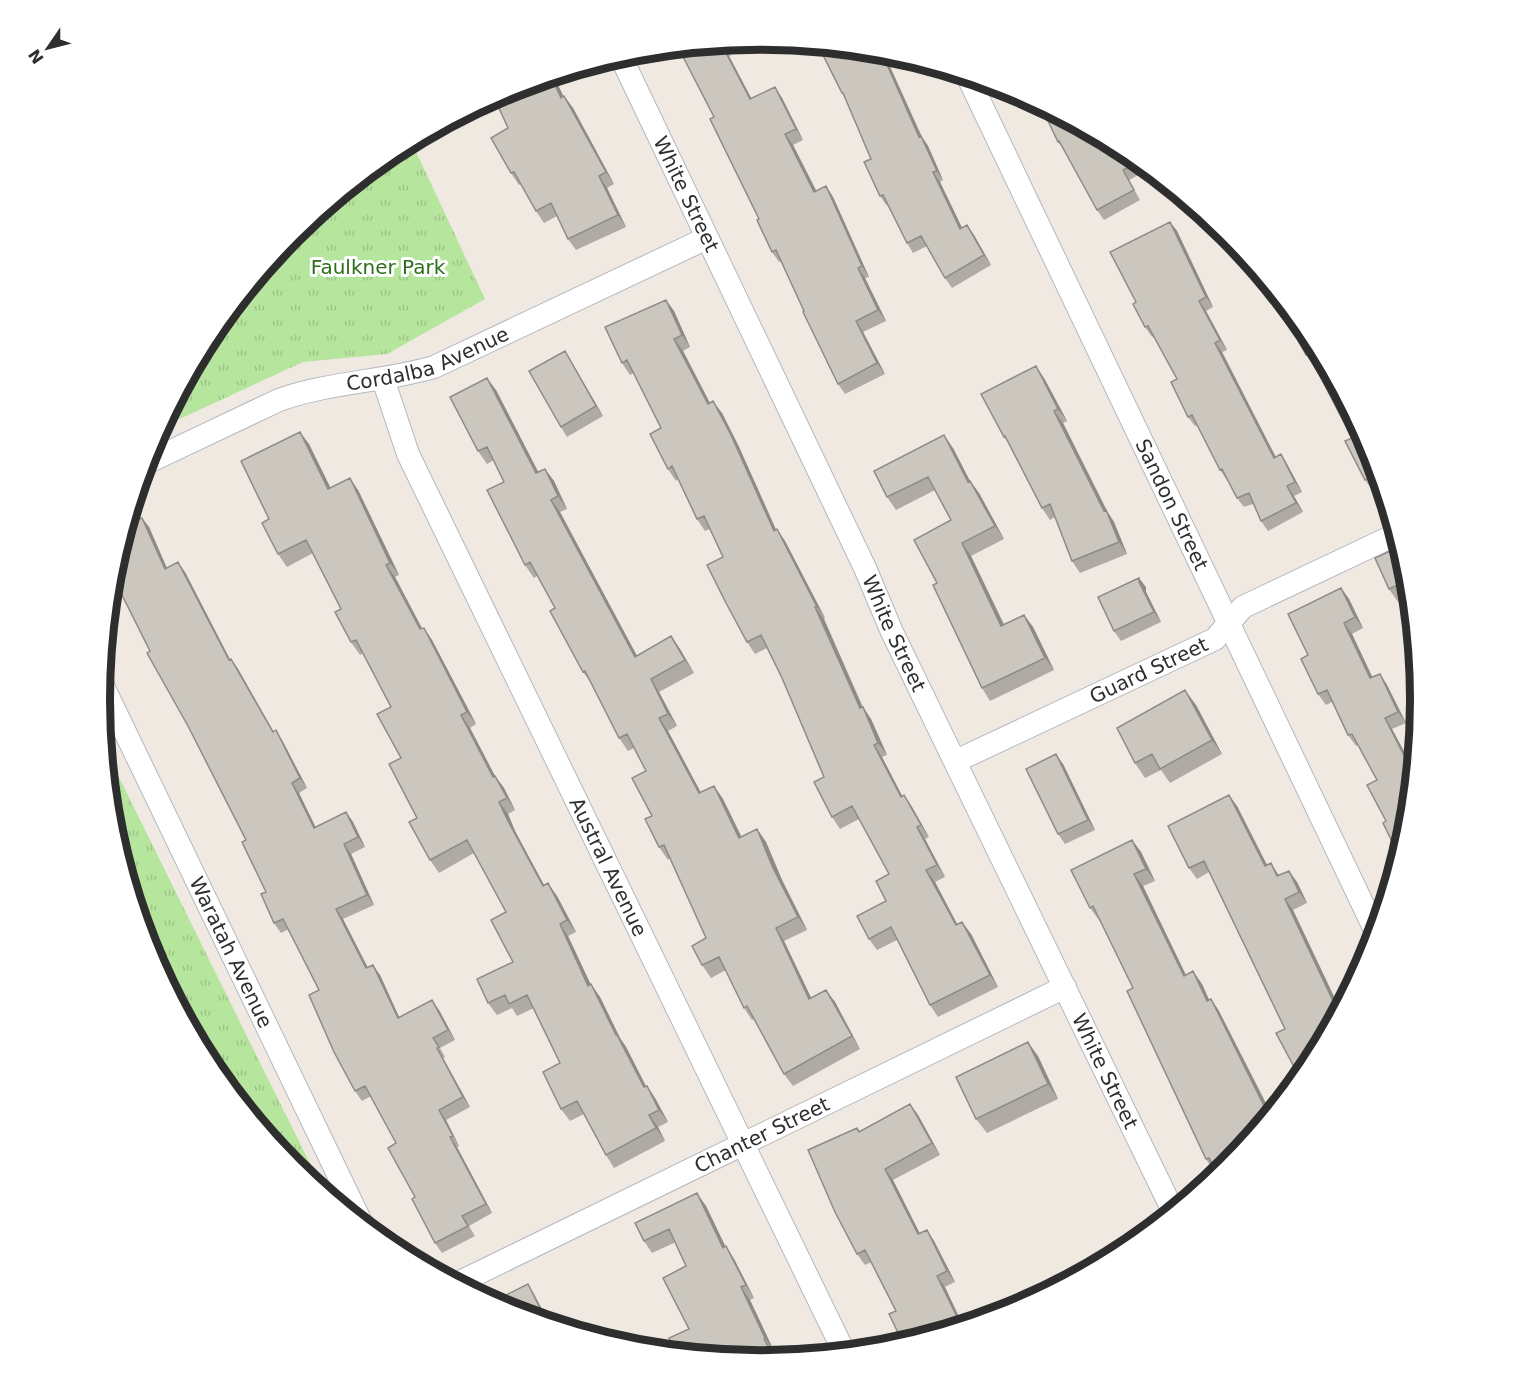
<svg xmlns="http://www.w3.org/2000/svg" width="1520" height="1399" font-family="'DejaVu Sans',sans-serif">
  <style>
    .park { fill: url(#park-tufts) }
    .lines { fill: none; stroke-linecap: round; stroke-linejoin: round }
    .minor-casing { stroke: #b4b7c1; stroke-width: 24 }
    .minor { stroke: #fff; stroke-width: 22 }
    .wall { fill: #afaba4 }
    .shaded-wall { fill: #8e8b86 }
    .building { fill: #cbc7bf; stroke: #8e8b86; stroke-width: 1.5 }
    .labels { text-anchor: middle; stroke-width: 6; stroke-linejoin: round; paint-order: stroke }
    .street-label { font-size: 20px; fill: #2e2e2e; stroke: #fff }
    .park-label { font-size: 20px; fill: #2c6e1b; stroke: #fff }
    .rim { fill: none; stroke: #2e2e2e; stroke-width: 8 }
  </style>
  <defs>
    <pattern id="park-tufts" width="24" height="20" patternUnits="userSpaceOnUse" patternTransform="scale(1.5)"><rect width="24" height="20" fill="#b6e59e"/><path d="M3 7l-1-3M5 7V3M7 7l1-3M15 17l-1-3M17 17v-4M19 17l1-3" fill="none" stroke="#9dc588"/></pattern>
  </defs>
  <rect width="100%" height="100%" fill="#efe9e1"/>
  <path class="park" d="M411,141l74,158 -98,55 -84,8 -143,66 51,-96 82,-100 100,-82z
    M104,747l220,445 -31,-26 -82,-100 -61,-114 -38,-124z"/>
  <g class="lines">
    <defs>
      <g id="minor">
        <path id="s1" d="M620,55l245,513 27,64 281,579"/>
        <path id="s2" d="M967,75l409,857"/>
        <path id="s3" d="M383,379l25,75 436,898"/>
        <path id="s4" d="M144,464l135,-64c50,-18 104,-18 155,-33l273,-129"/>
        <path id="s5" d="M101,682l260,540"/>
        <path id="s6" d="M956,761l259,-122 28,-32 154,-73"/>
        <path id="s7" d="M458,1283l607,-296"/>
      </g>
    </defs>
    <use href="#minor" class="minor-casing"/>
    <use href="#minor" class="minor"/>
  </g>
  <path class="wall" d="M737,41l4,9 -12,6 23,43 23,-12 7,11 21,42 -10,5 23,46 10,-5 7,11 36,80 -4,1 21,43 -23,11 22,42 -40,20 -7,-10 -57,-123 -2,1 -7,-10 -13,-33 -45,-102 -36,-70z
    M823,55l99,82 6,9 15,34 -3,2 22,46 12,7 17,30 -39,23 -7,-10 -18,-32 -14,7 -6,-10 -19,-38 -1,1 -7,-10 -9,-37 -25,-60 -4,-6z
    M553,75l11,22v-1l9,12 41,76 -7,4 19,39 -50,23 -8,-11 -11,-23 -13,7 -8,-12 -15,-27 -2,1 -8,-12 -3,-84z
    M1040,104l87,47 23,18 -21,11 11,20 -36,20 -7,-10 -32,-59 -7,-9z
    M1170,222l7,9 36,76 -7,4 21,39 -5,2 54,105 5,-3 6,10 15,28 -8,4 9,16 -35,19 -7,-10 -8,-17 -9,3 -7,-9 -10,-18 -7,-10 -22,-45 -3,1 -7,-9 -11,-38 -23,-43 -2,1 -7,-10 -9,-25z
    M666,300l8,11 16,36 -7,4 27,52 12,10 17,34 37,83 9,11 40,77 -1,1 39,88 8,12 16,36 -5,2 20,39 2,-1 8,12 17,30 -4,2 20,38 -10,5 22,42 5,-2 9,12 27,53 -60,30 -8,-12 -33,-65 -20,10 -8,-11 17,-38 3,-27 -30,-55 -19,10 -8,-12 -8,-40 -42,-99 -15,-30 -12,6 -8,-12 -24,-85 -13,-28 -5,2 -8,-12 -19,-40 -2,2 -8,-12 -7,-41 -27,-55 -4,2 -8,-12z
    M1296,324l74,123 12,40 -9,4 -8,-11 -13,-42 -38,-73v1l-8,-11z
    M565,351l6,10 32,55 -36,21 -6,-10z
    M1044,378l23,43 -4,2 44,88 7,11 13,32 -47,19 -8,-12 -17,-44 -5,3 -8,-12 -30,-59 -8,-12z
    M496,390l42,82 7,-3 9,12 13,28 -7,3 77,144 34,-20 9,13 14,24 -35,19 18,34 -9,5 33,62 13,-7 9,13 18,38 16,-8 9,13 16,38 25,50 -23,11 27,57 15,-8 9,12 25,47 -67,37 -9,-12 -30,-55 -2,1 -8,-12 -18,-38 -15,8 -9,-13 4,-27 -36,-80 -2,2 -9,-13 -7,-31 -6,-45 -12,-23 -6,3 -9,-13 -27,-54 -9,-12 -28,-64 -18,-32 -3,2 -9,-13 -21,-83 -10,-22 -7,4 -9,-13z
    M309,444l21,44 28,2 41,85 -4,2 27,51h2l8,12 44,84 -6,4 25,48 9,12 11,22 -7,4 7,17 29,54 13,11 19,36 -8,4 23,49 9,12 20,41 6,9 20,39h1l8,12 13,24 -10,5 7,14 -51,27 -8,-13 -22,-41 -14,7 -9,-12 -1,-46 -26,-55 -17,8 -5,-8 -15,7 -9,-12 25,-41 -7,-50 -32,-59 -35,20 -9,-13 -13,-42 -16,-60 -10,-51 -28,-54 -3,2 -9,-13 -10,-33 -28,-56 -26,14 -9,-13z
    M953,448l17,33 9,12 25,46 -33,17 33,68 20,-9 9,12 21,43 -64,31 -8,-13 -45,-105 14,-63 -16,-30 -39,20 -9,-13z
    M142,518l7,9 18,41 18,4 45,87h1l7,10 36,63 8,8 25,48 -8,5 16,34 31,-15 7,10 12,25 -14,7 23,51 -31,14 25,49 12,7 19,42 40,-7 16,30 -15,8 5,9 -2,1 27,49 -24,13 13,26 -2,1 35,66 -23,13 6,10 -33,17 -7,-10 -20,-46 -19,-54 -25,-47 -9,5 -7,-10 -36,-101 -30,-61 -8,4 -7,-10 -8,-31 -136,-369z
    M1408,571l2,25 -12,6 -9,-13z
    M1146,587v5l15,30 -40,19 -7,-10z
    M1341,588l8,11 14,29 -11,6 20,43 8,-3 7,11 19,38 -14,6 22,41 -6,59 -22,-8 -9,-41 -19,-35 -2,1 -8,-11 -16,-33 -6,3 -8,-11 -10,-39z
    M1196,705l26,49 -52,29 -9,-13 -16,8 -10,-15z
    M1063,764l32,66 -30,14 -7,-10z
    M1237,806l30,59 12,10 18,7 10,21 -14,7 43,92 -27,65 -8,9 -8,-11 -8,-36 -76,-157 -12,7 -8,-11z
    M1132,840l9,12 14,29 -12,5 43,89 16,9 7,16 2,-1 8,12 -3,160 -2,1 -8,-13 -73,-171 -33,-69 -1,1 -9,-12z
    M1038,1056l20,43 -71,34 -11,-14z
    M910,1104l8,11 22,40 -47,25 27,54 7,-4 7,11 21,41 -59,29 -25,-49 -6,3 -8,-11v-126l3,3z
    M706,1206l19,40 9,13 20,39 -4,2 24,51h-1l-84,-22 -3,-63 -10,-24 -24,11 -8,-12z"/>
  <path class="shaded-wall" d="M722,45l7,11 28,54 -7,-11z
    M881,51h2l39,86 6,9 15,34 -6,-9 -18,-34z
    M553,75l17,35 -9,-12 -10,-22z
    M775,87l7,11 21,42 -7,-11z
    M564,96l9,12 41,76 -8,-12z
    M785,134l8,11 29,57 -8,-10z
    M933,172l7,10 27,56 -7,-9z
    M599,176l8,12 19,39 -8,-12z
    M826,186l7,11 36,80 -7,-11z
    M1170,222l7,9 36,76 -7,-10z
    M967,225l7,10 17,30 -7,-10z
    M858,268l7,10 21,43 -8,-11z
    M666,300l8,11 16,36 -8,-12z
    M1199,301l7,10 21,39 -7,-10z
    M856,321l7,11 22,42 -8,-11z
    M674,339l9,12 33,64 -8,-11z
    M1215,343l7,9 59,116 -7,-10z
    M565,351l6,10 32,55 -7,-10z
    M1036,366l8,12 23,43 -9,-12z
    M487,378l9,12 49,95 -9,-12z
    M713,401l9,12 17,34 43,96 -8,-12z
    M1054,411l9,12 44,88 7,11 13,32 -8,-12z
    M300,432l9,12 28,57 -9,-12z
    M944,435l9,13 24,47 -9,-13z
    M1281,454l6,10 15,28 -7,-10z
    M545,469l9,12 13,28 -9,-13z
    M350,478l8,12 41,85 -9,-12z
    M970,481l9,12 25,46 -9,-13z
    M1287,486l7,10 9,16 -7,-9z
    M551,500l9,12 84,157 -9,-12z
    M142,518l7,9 22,51 -6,-9z
    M777,529l8,12 40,77 -8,-11z
    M962,543l9,13 39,82 -9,-12z
    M178,562l7,10 50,98 -6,-10z
    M386,565l9,12 34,65 -9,-13z
    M1139,578l7,9v5l15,30 -7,-10 -15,-30z
    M1341,588l8,11 14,29 -8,-11z
    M815,607l9,12 43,99 -4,-11 8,12 16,36 -9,-12 -18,-35z
    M1024,615l9,12 21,43 -9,-12z
    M1344,623l8,11 26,55 -8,-11z
    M424,628l8,12 44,84 -9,-12z
    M671,636l9,13 14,24 -9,-13z
    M231,659l7,10 41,73 -6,-10z
    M1380,674l7,11 19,38 -8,-11z
    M651,679l8,13 18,34 -9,-12z
    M1185,690l11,15 26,49 -10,-14z
    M461,715l9,13 25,48 9,12 11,22 -22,-33z
    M659,718l9,13 40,75 -9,-13z
    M1385,718l7,11 22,41 -1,3z
    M276,730l6,10 25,48 -7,-10z
    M874,745l8,12 27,52 -8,-12z
    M1056,754l7,10 32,66 -7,-10z
    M292,783l7,10 22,45 -7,-10z
    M714,786l9,13 25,51 -9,-12z
    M904,795l8,12 17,30 -8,-12z
    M1229,795l8,11 36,71 -8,-11z
    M499,802l9,12 7,17 36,67 -8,-12 -36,-67z
    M346,812l7,10 12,25 -7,-10z
    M917,827l8,12 20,38 -8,-12z
    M757,829l9,13 16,38 25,50 -9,-13 -25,-49z
    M1132,840l9,12 14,29 -9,-12z
    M344,844l7,10 23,51 -7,-10z
    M1271,863l7,11 6,13 -7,-11z
    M926,870l9,12 29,55 -8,-12z
    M1289,871l8,11 10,21 -8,-11z
    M1134,874l9,12 49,102 -8,-12z
    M548,883l9,13 19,36 -9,-12z
    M1285,899l8,11 47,99 -6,-6z
    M336,909l7,10 30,59 -7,-10z
    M962,922l9,12 27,53 -8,-12z
    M560,924l8,12 29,62 -9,-12z
    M776,928l8,13 34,71 -9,-13z
    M373,965l7,10 24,53 -6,-10z
    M1193,971l9,13 13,29 -8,-12z
    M591,984l9,13 20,41 6,9 27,53 -9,-13 -28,-52z
    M826,990l9,12 25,47 -8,-13z
    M1211,999l8,12 52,102 -7,-7z
    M432,1000l7,10 16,30 -7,-10z
    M1028,1042l10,14 20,43 -10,-15z
    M437,1048l6,10 27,49 -7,-10z
    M647,1086l8,12 13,24 -9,-12z
    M910,1104l8,11 22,40 -8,-12z
    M439,1110l7,10 13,26 -6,-10z
    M649,1115l9,12 7,14 -9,-13z
    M450,1137l7,10 35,66 -6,-9z
    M885,1169l8,11 33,66 -8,-12z
    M697,1193l9,13 26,54 -9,-12z
    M927,1230l7,11 21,41 -8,-11z
    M726,1246l8,13 20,39 -8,-13z
    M937,1276l8,11 18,38h-2z
    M528,1284l6,10 15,28h-2z
    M741,1287l9,13 24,51 -9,-13z
    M764,1339l9,12 4,7 -2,1z"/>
  <path class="building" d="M728,42l-6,3 28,54 25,-12 21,42 -11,5 29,58 12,-6 36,80 -4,2 20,42 -22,11 21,42 -39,21 -35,-72 1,-1 -28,-61 -4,2 -15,-32 2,-1 -49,-100 4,-2 -36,-70z
    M840,47l41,4 38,86 2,-1 16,35 -4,1 27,57 7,-4 17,30 -39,23 -24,-42 -14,7 -24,-48 -3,1 -16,-34 7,-3 -28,-66h-1l-19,-38z
    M551,76l10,22 3,-2 42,76 -7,4 19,39 -50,24 -17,-36 -15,8 -22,-39 -3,1 -20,-35 17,-10 -14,-31 14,-8z
    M1040,104l87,47 13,10 -17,9 11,20 -37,20 -38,-69 -1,1z
    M1170,222l36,75 -7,4 21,39 -5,3 59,115 7,-4 14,28 -8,4 9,17 -35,18 -12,-28 -12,5 -15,-29 -2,1 -28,-55 -4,2 -17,-35 6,-3 -29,-53 -3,1 -12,-23 3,-2 -26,-50z
    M666,300l16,35 -8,4 34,65 5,-3 18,34 43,96 3,-2 40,78h-2l45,101 3,-1 15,36 -4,2 27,52 3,-2 17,30 -4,2 20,38 -11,5 30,55 6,-3 28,53 -60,30 -39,-78 -22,12 -12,-23 29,-15 -10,-20 13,-7 -37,-68 -20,11 -18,-35 10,-5 -42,-99 -21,-43 -14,7 -21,-39 -19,-38 16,-8 -19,-41 -7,3 -25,-53 -4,3 -18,-35 11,-6 -34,-68 -5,3 -17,-36z
    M1285,303l24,30 61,114 8,27 -13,6 -20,-39 7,-3 -44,-85 -2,2 -15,-28 5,-3z
    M565,351l31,55 -35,21 -32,-56z
    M1036,366l22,43 -4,2 50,100 2,-1 13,32 -47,19 -22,-57 -8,4 -37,-72 -1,1 -23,-43z
    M487,378l49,95 9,-4 13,27 -7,4 84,157 36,-21 14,24 -34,19 17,35 -9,4 40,75 15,-7 25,52 18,-9 16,39 25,49 -22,11 33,71 17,-9 26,46 -68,38 -37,-68 -3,2 -25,-51 -17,8 -10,-19 14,-8 -42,-93 -5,2 -14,-28 7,-3 -20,-38 14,-7 -19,-37 -8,4 -34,-67 -2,1 -33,-61 5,-3 -25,-46 -5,3 -38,-75 17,-8 -17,-35 -9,4 -28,-54z
    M300,432l28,57 22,-11 40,85 -4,2 34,64 4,-1 43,84 -6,3 32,62 2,-1 12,22 -8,4 8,17 36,67 5,-3 19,37 -7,4 28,62 3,-2 25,51h1l27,52 3,-1 12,24 -10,5 7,13 -50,27 -29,-54 -16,8 -18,-37 17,-9 -33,-68 -18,9 -4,-9 -17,8 -11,-24 36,-17 -22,-42 15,-8 -39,-72 -37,20 -21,-38 8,-4 -28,-54 12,-6 -24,-44 14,-7 -35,-67 -5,2 -16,-30 6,-3 -35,-69 -28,14 -16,-31 7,-4 -28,-58z
    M944,435l24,47 2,-1 25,45 -33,17 39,83 23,-11 21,43 -63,30 -49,-103 4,-2 -23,-43 37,-20 -23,-43 -41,20 -13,-26z
    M142,518l23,51 13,-7 51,98 2,-1 42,73 3,-2 24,48 -8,5 22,45 32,-16 12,25 -14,7 23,51 -31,14 30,59 7,-3 25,53 34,-18 16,30 -15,8 6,9 -2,1 26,49 -24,13 14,26 -3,1 36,67 -24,12 6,10 -33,17 -23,-44 3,-2 -27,-49 8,-5 -31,-57 -10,5 -21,-39 -25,-57 10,-5 -36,-71 -9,4 -13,-29 5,-2 -24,-50 4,-2 -58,-114 -41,-73 3,-2 -38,-76v-5l15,-47v1z
    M1399,547l2,5 1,-1 6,20 1,9 -20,9 -14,-31z
    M1139,578v4l15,30 -40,19 -16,-34z
    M1341,588l14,29 -11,6 26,55 10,-4 18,38 -13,6 28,55 -5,56 -9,27 -16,-33 3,-2 -19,-36 10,-5 -25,-46 -4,1 -21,-45 -9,4 -17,-35 7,-4 -20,-41z
    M1185,690l27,50 -52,29 -8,-15 -17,9 -18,-35z
    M1056,754l32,66 -30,14 -32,-65z
    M1229,795l36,71 6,-3 6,13 12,-5 10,21 -14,7 49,104 3,-1 3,6 -32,60 -5,-8 -10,5 -17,-32 9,-4 -81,-168 -15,7 -21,-42z
    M1132,840l14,29 -12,5 50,102 9,-5 14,30 4,-2 53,107 10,-5 3,5 -50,61 -10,7 -8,-16 -3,1 -79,-168 6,-3 -40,-82 -3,2 -19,-38z
    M1028,1042l20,42 -72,35 -20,-42z
    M910,1104l22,39 -47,26 33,65 9,-4 20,41 -10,5 24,49 -58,18 -14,-29 7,-3 -31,-61 -8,4 -22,-42 -27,-62 49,-22 2,4z
    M697,1193l26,55 3,-2 20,39 -5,2 24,51 -1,1 11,20 -15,1 -84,-8 -7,-14 20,-9 -26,-51 23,-12 -17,-37 -25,12 -9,-18z
    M528,1284l19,38 -40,-12 -15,-8z"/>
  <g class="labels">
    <g class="street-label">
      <text dy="7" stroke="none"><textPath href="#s1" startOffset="154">White Street</textPath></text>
      <text dy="7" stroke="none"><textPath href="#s4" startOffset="304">Cordalba Avenue</textPath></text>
      <text dy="7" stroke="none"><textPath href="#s2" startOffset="476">Sandon Street</textPath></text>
      <text dy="7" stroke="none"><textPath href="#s1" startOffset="640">White Street</textPath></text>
      <text dy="7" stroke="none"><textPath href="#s6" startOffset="213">Guard Street</textPath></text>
      <text dy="7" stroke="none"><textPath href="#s3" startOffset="538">Austral Avenue</textPath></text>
      <text dy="7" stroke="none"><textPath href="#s5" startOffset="300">Waratah Avenue</textPath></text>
      <text dy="7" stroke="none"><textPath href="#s1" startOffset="1126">White Street</textPath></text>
      <text dy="7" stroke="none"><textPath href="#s7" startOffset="338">Chanter Street</textPath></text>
    </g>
    <g class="park-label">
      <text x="378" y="274">Faulkner Park</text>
    </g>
  </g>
  <path d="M0 0H1520V1399H0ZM110 700a650 650 0 1 1 1300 0a650 650 0 1 1-1300 0Z" fill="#fff" fill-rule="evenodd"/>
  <path class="rim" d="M110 700a650 650 0 1 1 1300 0a650 650 0 1 1-1300 0Z"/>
  <g transform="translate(48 48) rotate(235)" stroke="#ffffff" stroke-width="4.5" paint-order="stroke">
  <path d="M0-4.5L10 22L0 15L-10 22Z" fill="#2e2e2e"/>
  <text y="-9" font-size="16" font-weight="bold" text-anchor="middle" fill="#2e2e2e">N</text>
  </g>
</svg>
